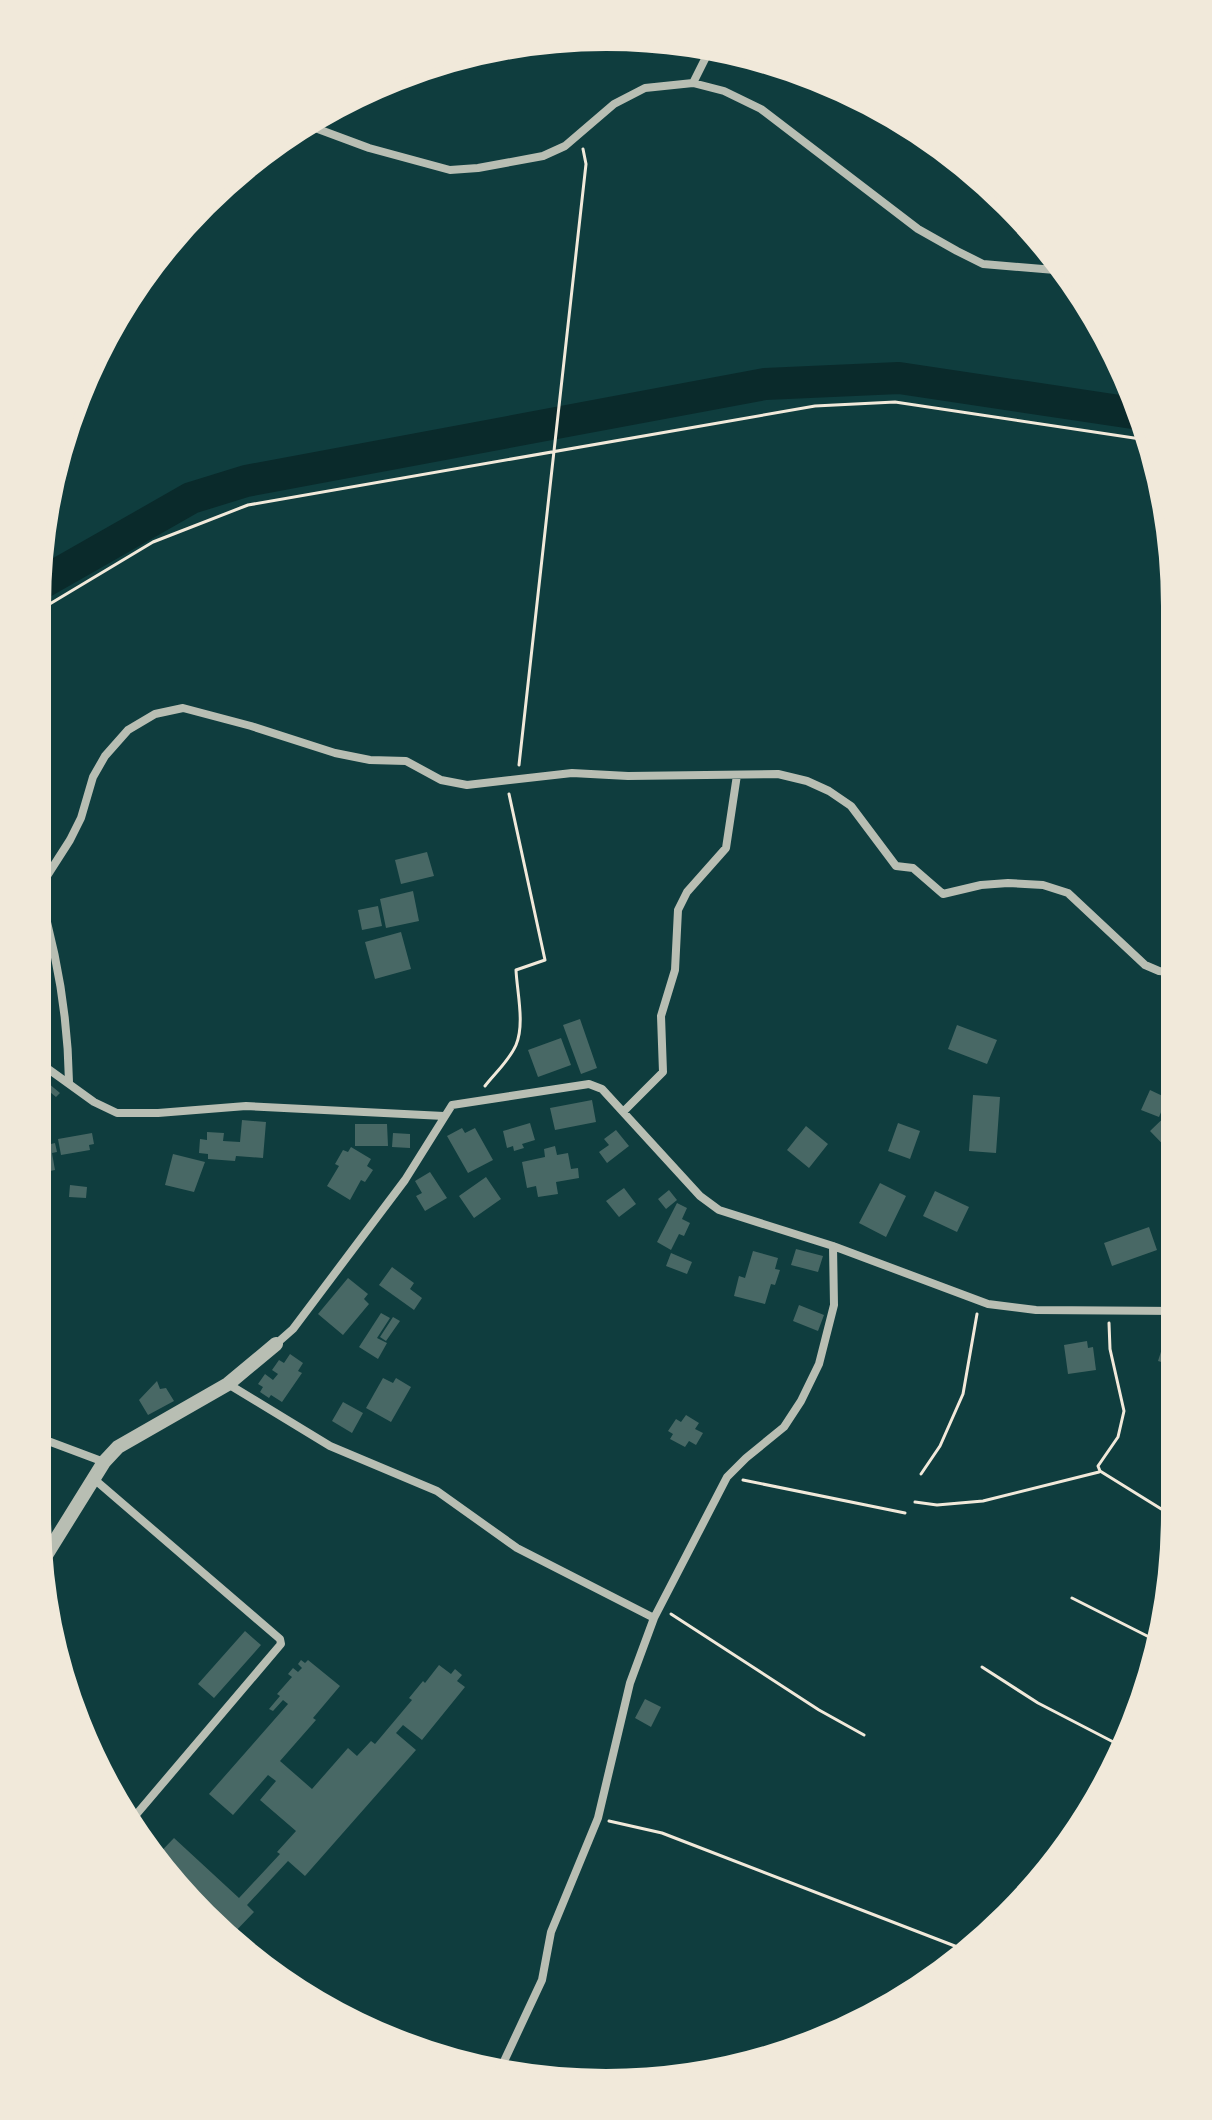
<svg xmlns="http://www.w3.org/2000/svg" width="1212" height="2120" font-family="Ubuntu,sans-serif">
  <style>
    .lines { fill: none; stroke-linecap: round; stroke-linejoin: round }
    .river { stroke: #0a2a2b; stroke-width: 32 }
    .building { fill: #486865 }
    .path { stroke: #f1e9da; stroke-width: 3 }
    .minor { stroke: #b8beb3; stroke-width: 8 }
    .tertiary { stroke: #b8beb3; stroke-width: 14 }
    .rim { fill: none; stroke: #f1e9da; stroke-width: 10 }
  </style>
  <rect width="100%" height="100%" fill="#0f3d3e"/>
  <g class="lines">
    <path class="river" d="M33,588l158,-90 55,-17 519,-97 134,-6 247,37"/>
  </g>
  <path class="building" d="M427,852l7,24 -33,8 -6,-24z
    M413,891l6,30 -33,7 -6,-29z
    M378,906l4,20 -20,4 -4,-20z
    M401,932l10,37 -36,10 -10,-37z
    M580,1019l17,49 -16,6 -18,-49z
    M957,1025l40,15 -10,24 -39,-15z
    M561,1038l10,27 -33,12 -10,-27z
    M1170,1049l9,2v36l-17,-4z
    M36,1073l24,20 -4,4 -23,-19z
    M1150,1090l17,8 -8,19 -18,-7z
    M973,1095l27,2 -4,56 -27,-2z
    M592,1100l4,22 -41,8 -5,-22z
    M1177,1105l2,2v54l-29,-30z
    M242,1120l24,2 -3,36 -27,-2 -1,5 -27,-2v-5l-9,-1 1,-14 7,1v-8l17,1 -1,8 17,1z
    M530,1123l5,17 -13,4 2,4 -10,3 -1,-5 -6,2 -4,-17z
    M898,1123l22,8 -10,28 -22,-8z
    M355,1124h32l1,22h-33z
    M806,1126l22,18 -19,24 -22,-18z
    M462,1128l3,5 10,-5 18,32 -25,13 -21,-37z
    M616,1130l13,16 -22,17 -8,-11 10,-7 -5,-6z
    M92,1133l2,11 -5,1 1,5 -29,5 -3,-16z
    M393,1133l17,1v14l-18,-1z
    M49,1134l2,10 4,-1 2,9 -5,1 3,17 -15,3 -3,-17 -5,1v-15h3v-5z
    M555,1146l2,9 11,-2 3,16 7,-1 1,10 -23,4 2,12 -20,3 -2,-11 -9,2 -5,-26 23,-5 -1,-8z
    M351,1147l20,12 -4,7 6,4 -8,12 -4,-2 -11,20 -23,-14 12,-20 -4,-2 8,-14 5,2z
    M173,1154l32,8 -11,30 -29,-7z
    M430,1172l17,26 -22,13 -9,-15 6,-3 -7,-12z
    M486,1177l15,22 -27,19 -15,-22z
    M880,1183l26,13 -20,41 -27,-14z
    M70,1185l17,2 -1,11 -17,-1z
    M624,1188l12,16 -17,13 -13,-16z
    M669,1190l8,10 -11,9 -8,-10z
    M935,1191l34,16 -12,25 -34,-16z
    M677,1203l10,5 -5,11 8,4 -6,13 -5,-2 -8,16 -14,-8z
    M1149,1227l8,23 -45,16 -8,-23z
    M796,1249l27,7 -5,16 -27,-7z
    M753,1251l25,7 -3,11 5,1 -5,15 -4,-1 -6,20 -31,-8 5,-20 6,2z
    M671,1253l21,9 -5,12 -21,-8z
    M392,1267l22,16 -4,6 12,9 -8,12 -35,-25z
    M348,1278l20,16 -4,5 5,5 -26,31 -25,-21z
    M799,1305l25,10 -6,16 -25,-10z
    M381,1313l9,5 -13,20 10,5 -9,16 -19,-12z
    M393,1317l7,4 -14,20 -6,-4z
    M1167,1333l12,4v30l-21,-6z
    M1087,1341l1,7 5,-1 3,23 -28,4 -4,-29z
    M290,1354l13,9 -5,8 4,2 -20,29 -11,-7 -2,3 -9,-6 3,-5 -5,-3 7,-10 8,6 5,-6 -6,-4 7,-10 5,3z
    M383,1378l10,5 3,-5 15,9 -20,35 -25,-14z
    M157,1381l3,8 6,-1 8,13 -26,14 -9,-15z
    M343,1402l20,11 -11,20 -20,-12z
    M686,1415l13,8 -4,6 8,4 -7,12 -7,-4 -4,6 -15,-8 3,-5 -5,-3 8,-12 5,3z
    M32,1443l18,7 -6,15 -12,-4z
    M245,1631l16,14 -47,53 -16,-14z
    M301,1660l4,3 3,-3 32,26 -27,32 3,2 -36,41 32,28 36,-41 9,8 14,-15 4,3 37,-44 -3,-2 14,-17 2,2 14,-18 12,9 4,-5 7,6 -5,6 8,6 -43,53 -19,-15 -7,8 20,17 -111,126 -17,-15 -41,44 7,7 -24,25 -80,-74 24,-25 65,60 41,-44 -3,-2 19,-21 -36,-31 16,-19 -8,-6 -35,40 -24,-21 79,-90 -5,-4 -10,11 -4,-2 11,-13 -3,-2 15,-17 -4,-3 5,-6 5,4 4,-4 -4,-4z
    M645,1699l16,8 -10,20 -16,-9z"/>
  <g class="lines">
    <path class="path" d="M33,614l120,-72 95,-37 567,-99 80,-4 259,39
      M519,765l67,-601 -3,-15
      M485,1086c10,-13 24,-25 31,-41 9,-21 1,-53 0,-75l29,-10 -36,-166
      M1109,1323l1,26 14,62 -6,26 -20,29 2,5 79,49
      M921,1474l19,-28 23,-52 14,-80
      M743,1480l162,33
      M915,1502l22,3 46,-4 116,-29
      M1164,1510l15,-24
      M1072,1598l89,45
      M671,1614l148,96 45,25
      M982,1667l56,36 87,45
      M609,1821l53,12 311,120"/>
    <path class="minor" d="M693,83l20,-40
      M299,122l70,26 81,22 28,-2 65,-12 22,-10 49,-42 31,-16 48,-5 31,8 37,18 157,120 39,22 26,13 84,7
      M38,890c19,63 30,126 31,192
      M33,893l5,-3 32,-50 11,-22 12,-41 12,-21 23,-26 27,-16 28,-6 68,18 84,27 35,7 36,1 35,19 26,5 105,-12 56,3 150,-2 29,7 22,10 22,15 45,60 17,2 30,26 38,-9 27,-2 35,2 25,8 77,72 14,6 20,2
      M33,1058l61,44 23,11h41l88,-7 198,10
      M623,1112l40,-40 -2,-56 14,-46 3,-60 9,-18 39,-44 11,-73
      M276,1344l17,-15 112,-149 47,-75 137,-21 13,5 98,107 19,14 114,36 155,58 48,6 143,1
      M228,1384l102,62 107,45 80,57 137,70
      M32,1435l72,27
      M94,1479l186,160 1,5 -152,179
      M499,2072l43,-92 9,-48 47,-114 32,-135 24,-65 73,-141 19,-19 38,-31 17,-26 18,-37 15,-59 -1,-59"/>
    <path class="tertiary" d="M40,1565l64,-103 14,-15 110,-63 48,-40"/>
  </g>
  <path d="M0 0H1212V2120H0ZM606 46H606A560 560 0 0 1 1166 606V1514A560 560 0 0 1 606 2074H606A560 560 0 0 1 46 1514V606A560 560 0 0 1 606 46Z" fill="#f1e9da" fill-rule="evenodd"/>
  <path class="rim" d="M606 46H606A560 560 0 0 1 1166 606V1514A560 560 0 0 1 606 2074H606A560 560 0 0 1 46 1514V606A560 560 0 0 1 606 46Z"/>
</svg>
